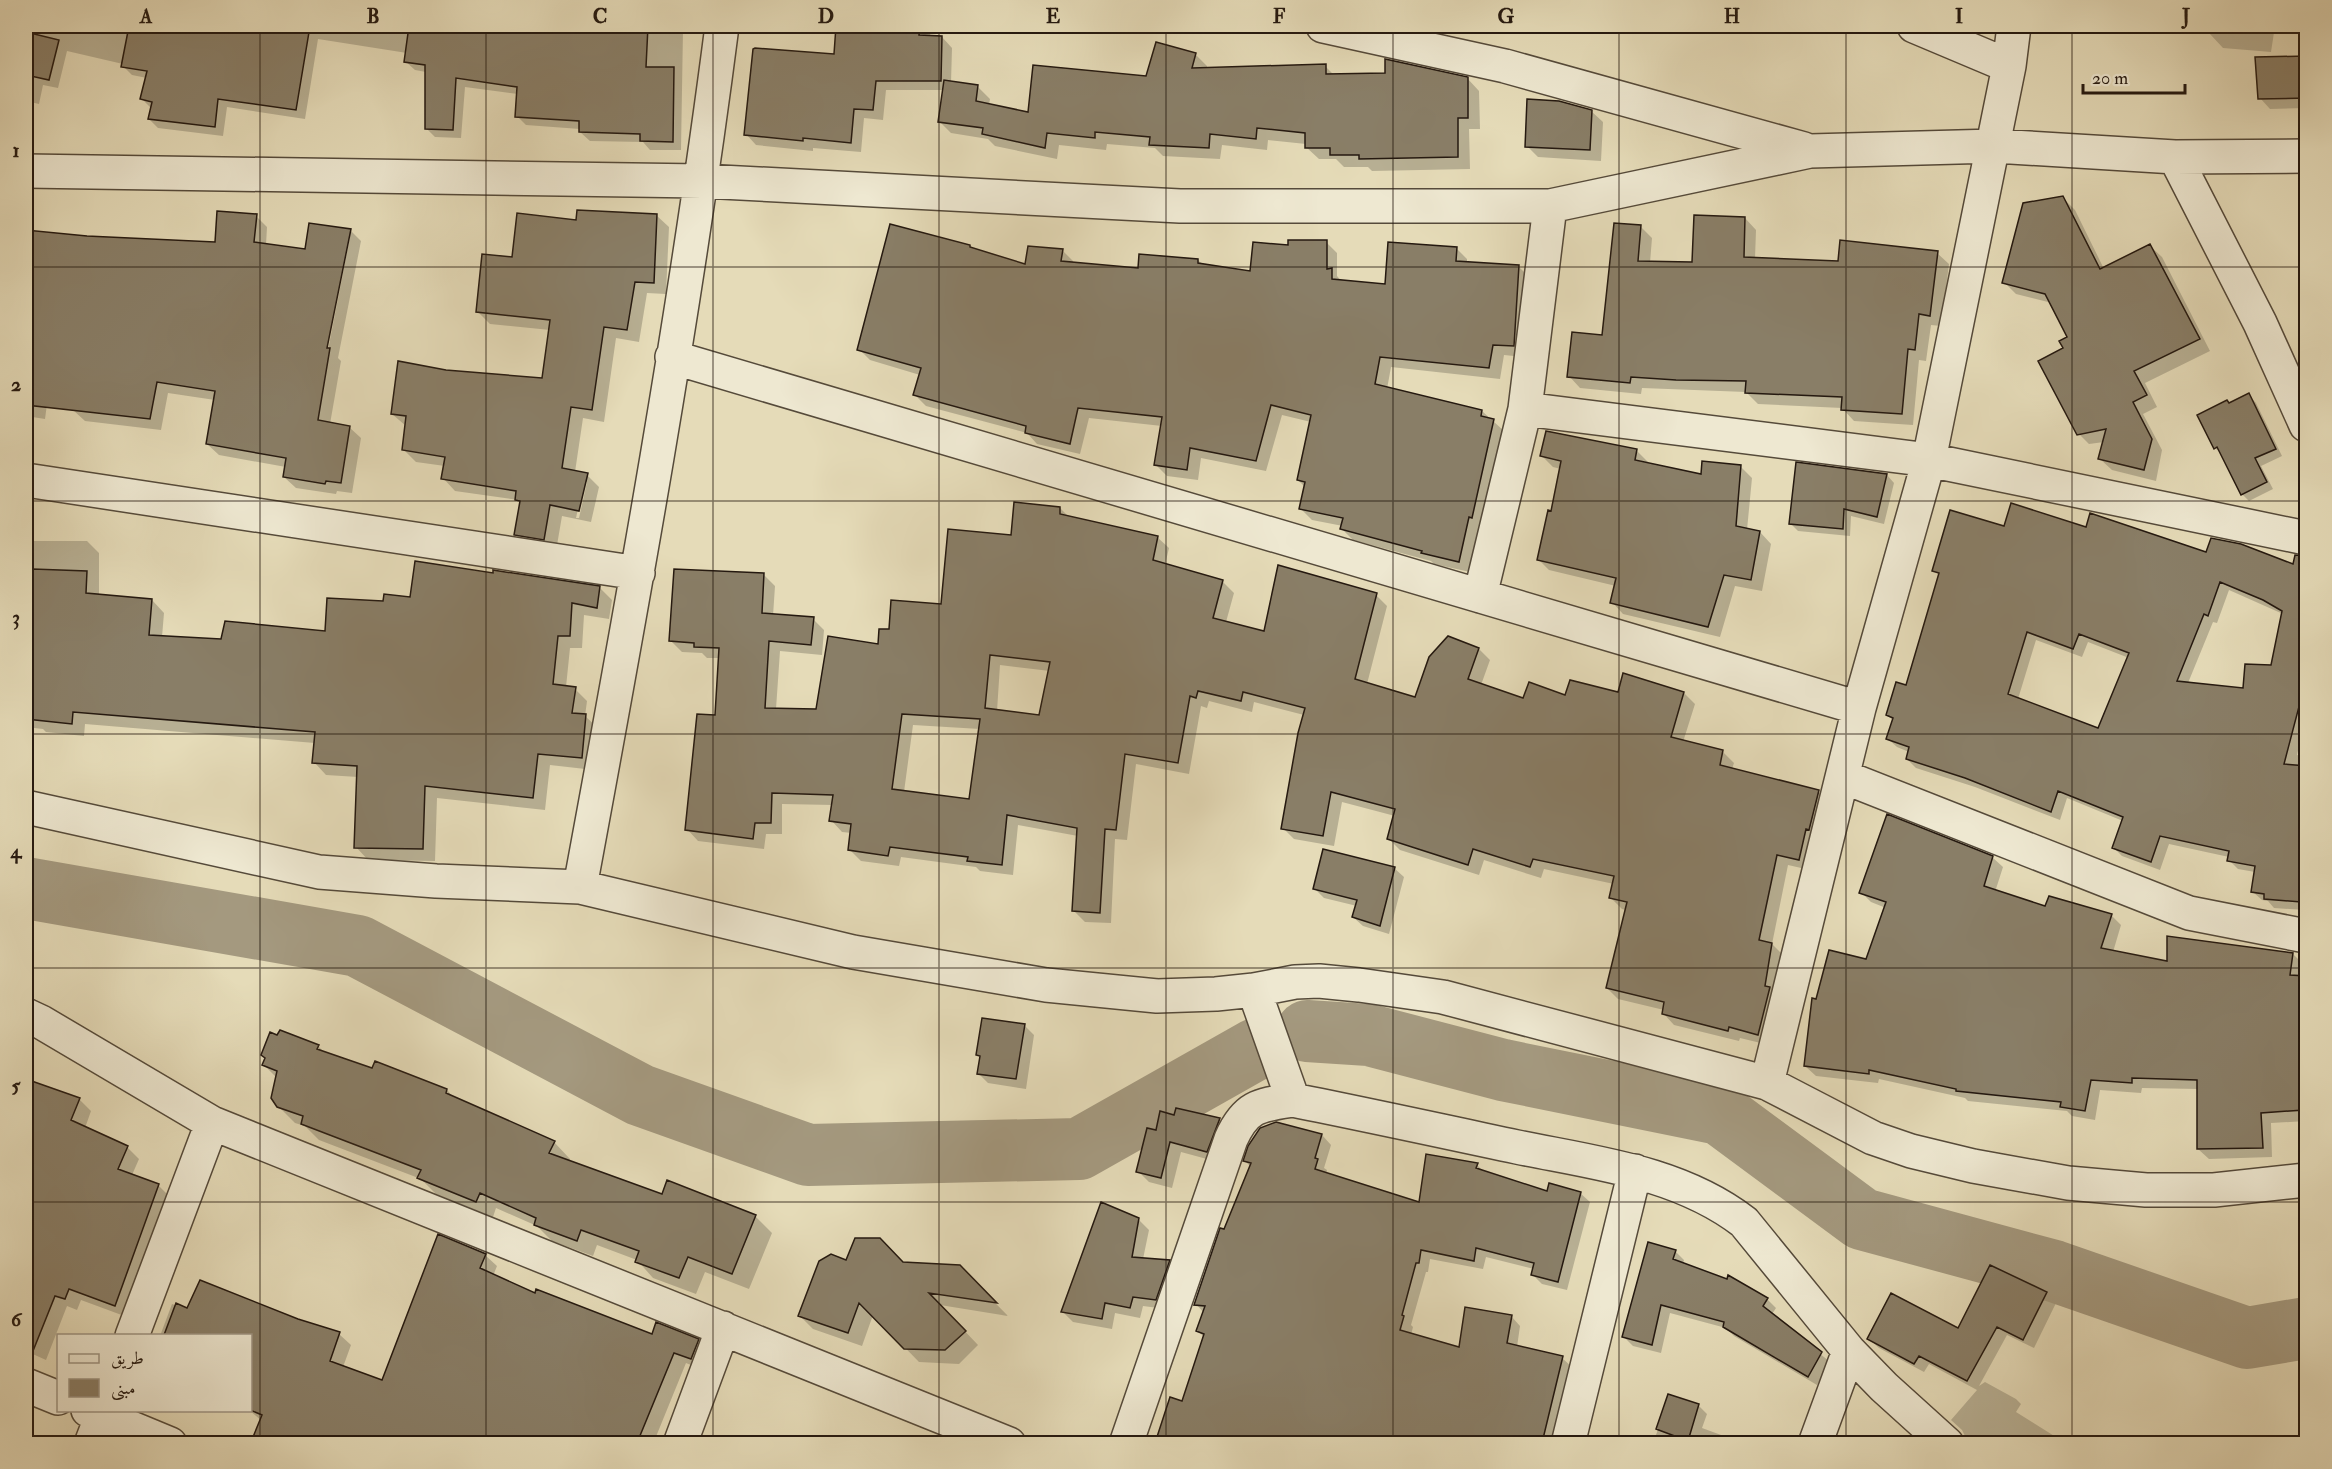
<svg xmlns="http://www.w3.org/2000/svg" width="2332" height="1469" font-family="'IM FELL Double Pica',Amiri,serif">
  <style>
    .shadow { fill: #0003; fill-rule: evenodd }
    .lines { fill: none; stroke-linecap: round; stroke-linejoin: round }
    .river { stroke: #a4997f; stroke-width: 62 }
    .building { fill: #897e67; stroke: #251910; stroke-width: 1.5; fill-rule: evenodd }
    .minor-casing { stroke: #554a3a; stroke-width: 36 }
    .minor { stroke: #eee8d1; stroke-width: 33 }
    .grid { fill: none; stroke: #251910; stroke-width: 1.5; stroke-opacity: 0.55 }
    .neatline { fill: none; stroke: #251910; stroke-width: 2 }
    .grid-label { font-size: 20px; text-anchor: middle; font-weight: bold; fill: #251910 }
  </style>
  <rect width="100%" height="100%" fill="#e5dbb8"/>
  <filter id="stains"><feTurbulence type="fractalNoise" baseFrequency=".00333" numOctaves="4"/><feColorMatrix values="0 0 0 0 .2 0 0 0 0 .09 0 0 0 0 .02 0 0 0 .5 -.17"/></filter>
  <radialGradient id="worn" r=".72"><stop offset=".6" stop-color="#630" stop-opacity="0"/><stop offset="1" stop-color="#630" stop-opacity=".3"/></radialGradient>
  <path class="shadow" d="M26,26h504v3l51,4v-7h113l-1,4h-10l-2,120h-31l-7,-8 -53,-1 -10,-9v-3l-54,-4 -9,-9 1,-22 -53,-7 -4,51 -26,-1 -9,-9v-56l-11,-2 -10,-9 2,-8 -89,-14 -13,80 -78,-12 -4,29 -65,-8 -9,-9 2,-11 -9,-9 5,-21 -15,-3 -9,-9v-2l-56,-13 -9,37 -15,-3 -4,19 -13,-3z
    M837,26h94l-1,11h12l10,11 -1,35 27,4 12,12 -1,6 40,9 118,-36 48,-24 12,12v3l118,-3 10,10 132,2 12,13 1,38h-11l1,40 -98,2 -4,-4h-24l-8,-8h-17l-13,-12v-3l-38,-4 -1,10 -45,-5 -2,14 -57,-3 -8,-8 -48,-4 -1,6 -47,-5 -2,14 -62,-13 -7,-7 -37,-6 -12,-12 5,-31h-58l-3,30 -19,-2 -3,34 -48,-4v3l-57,-6 -10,-11 90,-78z
    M1463,26h19l-1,3z
    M2127,26h148l-4,26 -48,-4 -13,-14v-3z
    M2306,57v51l-36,1 -10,-11z
    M1591,111l12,11 -2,39 -63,-4 -11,-11z
    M2063,198l12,12 29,59 46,-23 12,11 48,94 -65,32 12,24 -14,7 19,36 -6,31 -44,-11 -12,-11 4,-17 -15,2 -12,-12 -12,-83 4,-11 -17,-35 -36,-9 -12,-12z
    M656,215l13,12 -3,67 -19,-1 -8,49 -23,-4 -12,84 -21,-4 -8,54 12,3 12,12 -8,35 -29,-6 -6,35 -28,-4 -12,-12 5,-31 -3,-4 -63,-9 -12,-13 2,-12 -29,-4 -13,-13 3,-23 -14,-12 53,-42 98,8 7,-50 -60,-6 -12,-12 36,-53 64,-38zM584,482h3l-8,36h-3z
    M256,216l11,11 -1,18 41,6 43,-21 11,11 -23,117 3,3 -11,63 19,3 12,11 -9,55 -15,-2 -1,3 -40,-6 -12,-11 2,-10 -67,-12 -12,-11 8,-44 -47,-7 -7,37 -76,-9 -12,-11 -18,-65 -10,74 -19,-3v-185l61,6 129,7zM347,237h3l-23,118h-3z
    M1745,218l11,12 -1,29 84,3 98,-9 12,11 -8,62 -10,-1 -5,36 -7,-1 -6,65 -59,-4 -12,-13 -84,-4 -12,-12 -104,-4 -1,6 -61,-6 -11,-12 35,-39 37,-110 11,11 -2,25h44z
    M1326,242l11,11v23l5,6 45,4 69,-38 11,11v4l51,3 11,11 -5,80 -20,-2 -4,24 -109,-12 -4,22 95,22 22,20 -21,97h-4l-9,44 -36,-8 -3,-3 -78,-21 -11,-11 1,-3 -31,-6 -11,-11 4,-22 -7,-7 13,-58 -29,-7 -16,56 -65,-13 -3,22 -31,-4 -11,-11 6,-39 -73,-8 -9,36 -43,-10 -10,-11 -101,-27 -11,-11 5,-20 -50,-15 -11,-11 113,-100 54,17 36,-16 11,11v3l67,6 58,-10 5,5 48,7 38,-25z
    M2249,395l7,8 26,53 -21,10 12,23 -24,12 -7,-7 -20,-40 -7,-6 14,-44z
    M1636,450l12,12 -1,2 56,12 37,-10 12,12 -5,52 13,2 11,12 -9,47 -27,-5 -15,51 -97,-23 -11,-12 4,-16 -67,-16 -11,-11 14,-46 9,-44 -8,-2 -12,-12z
    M1887,475l7,8 -10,41 -33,-8 -1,20 -52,-5 -8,-8z
    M26,507l8,8 -3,26h56l12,12v43l53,4 12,13 -2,24 61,4 103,-8 58,-31 216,-14 12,12 -3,19 -25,-4 -2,33h-12l-4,39 9,2 12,12 -2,15 13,12 -4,42 -44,-5 -5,45 -108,-12 -2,63 -67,-1 -12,-13 2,-70 -32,-2 -12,-13 1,-19 -230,-19 -1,12 -38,-4 -3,-3 -17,-2z
    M1060,508l9,9 88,20 12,11 -4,17 57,16 12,12 -8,29 39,10 111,-37 11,11 -20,78 49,15 63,-50 11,11 -9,25 43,15 95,-6 65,-1 11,11 -12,38 40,10 11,11 -2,6 86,22 12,12 -20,67 -22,-5 -16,79 11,11 -14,90 -29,-7 -1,3 -65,-16 -11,-12 1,-3 -46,-11 -11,-11 19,-78 -4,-1 -11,-11 3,-14 -70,-15 -3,9 -57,-18 -5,15 -79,-25 -11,-11 6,-23 -53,-14 -8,44 -40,-7 -11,-11 21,-113 -50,-13 -2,10 -43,-11 -2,7 -6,-2 -12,68 -53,-10 -9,76 -12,-1 -4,84 -26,-1 -11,-11 4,-75 -60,-11 -5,50 -33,-4 -4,-4 -75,-10 -2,9 -38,-5 -12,-12 3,-16 -10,-1 -11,-12 2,-15 -51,-1v30h-16l-2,15 -66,-8 -11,-12 29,-113 4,-58h-13l-5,-5 -20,-1 -11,-11 93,-66 11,11 -2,30 40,3 11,11 -2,25 -42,-4 -4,58 41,1 62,-64 11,-15 52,-25 70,-69zM1000,665l50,6 -10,46 -43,-6zM913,725l67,4 -10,72 -66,-9z
    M2005,527l81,2 121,25 99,26v137l-9,38 9,2v153l-32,-2 -6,-7 -6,-1 -9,-8 2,-20 -17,-3 -9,-9v-3l-60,-13 -9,26 -38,-14 -9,-9 10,-26 -56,-23 -7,22 -85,-33 -59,-19 -9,-9 2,-7 -12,-5 -9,-8 6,-18 -6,-6 19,-28 33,-111 -6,-6zM2229,590l54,24 -11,53 -27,22 -57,-6 25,-61 4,1zM2036,640l46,17 6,-15 41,16 -30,72 -81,-31z
    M1992,857l11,10 -8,25 51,16 65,7 10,10 -8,27 55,11 125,-9 10,10 -2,13h5v144l-35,2 1,34 -63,2 -11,-10v-60l-56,-1 -1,5 -41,-3 -5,30 -23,-4 -5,-5 -99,-10 -3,-3 -86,-19 -1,4 -62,-7 -11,-10 12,-65 50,-40 19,-53 -15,-6 -10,-10z
    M1394,868l10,9 -15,57 -26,-8 -10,-9 4,-11 -33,-8 -10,-10z
    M1024,1025l10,10 -8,54 -38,-6 -10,-10 3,-15 -3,-3z
    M318,1046l7,7 48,17 74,20 7,8 100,44 16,17 -1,3 94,34 92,20 17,17 -23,56 -44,-17 -9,22 -43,-16 -16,-18 -40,-15 -4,11 -41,-15 -15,-15 -41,-18 -3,9 -57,-23 -15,-15 -102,-39 -14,-14 -10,-3 -17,-17 -1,-28 -13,-13z
    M26,1081l53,18 12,12 -6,17 42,19 12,12 -7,16 26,10 12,12 -43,120 -46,-17 -4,10 -10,-4 -21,54 -20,-9z
    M1177,1110l43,10 11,11 -13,31 -37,-10 -9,36 -23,-6 -11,-11 19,-39 18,-15z
    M1322,1135l9,10 -7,23 3,2 -1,4 94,30 57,-39 8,8 63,20h32l10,9 -23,88 -25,-6 -10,-10 2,-5 -48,-12 -3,12 -53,-10 -2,13h-2l-15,53 2,2 -2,8 49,14 51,-33 9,10 -3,21 45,11 10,9 -19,77h-397l15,-45 12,4 21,-66 -6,-6 6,-18 -8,-9 55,-137 -6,-6z
    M1138,1219l11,11 -6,29 26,2 10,11 -13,37 -23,-3 -3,12 -25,-5 -3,16 -39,-7 -10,-10z
    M1675,1251l9,9 -1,5 84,34 9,9 -4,6 58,48 -13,23 -83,-49 -8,-8 -56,-15 -9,40 -28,-7 -9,-9z
    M485,1255l12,11 -4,10 43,19 117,41 45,5 12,11 -7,18 -17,-7 -33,81h-292l-10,-4 -1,4h-68l-12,-5 -8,-18 -13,-11h1v-74h-90l12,-32 16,6 109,10 42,14 12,11 -8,22 40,15z
    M847,1262l112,4 49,50 -68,-11 38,40 -19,19 -40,-2 -46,-47 -11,31 -49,-17 -13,-13z
    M2046,1294l10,9 -22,45 -27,-13 -28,51 6,-4 31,17 5,5 -5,8 51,32h-100l-1,-6 -4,-8 -11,-10 26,-30 -48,-26 -5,8 -45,-24 -10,-9 90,-9z
    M1669,1396l29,9 9,9 -5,14 41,15 -90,1z
    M1909,1437l7,7h-12z"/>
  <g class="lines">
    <path class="river" d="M26,888l332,58 282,149 168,60 271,-6 177,-100
      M1307,1031l62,4 134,35 217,44 142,105 192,52 193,67 59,-10"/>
  </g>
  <path class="building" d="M129,26h181l-14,84 -78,-11 -3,28 -67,-8 4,-17 -12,-3 7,-28 -26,-4z
    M409,26h95l92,6 1,-6h51l-2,41h28l-1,75 -33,-1v-7l-61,-2v-11l-64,-4 2,-30 -61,-9 -3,52 -28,-1v-64l-21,-3z
    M836,26h84l-1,9 23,1 -1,45h-65l-3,29 -19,-1 -3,34 -48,-5v3l-59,-6 9,-86 2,-1 79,6z
    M26,32l33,8 -10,40 -23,-5z
    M1156,42l40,11 -4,15 134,-4v10l59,-1v-14l83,18v41h-10v39l-99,2v-4h-29v-7h-25v-15l-48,-5 -1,11 -46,-5 -1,14 -60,-3 1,-8 -55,-5v6l-48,-5 -2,15 -63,-14 1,-6 -45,-6 6,-42 34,5 -2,16 52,11 5,-47 113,11z
    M2307,56v42l-49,1 -3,-42z
    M1527,99l32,2 33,9 -2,40 -65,-3z
    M2063,196l37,73 50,-25 50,95 -66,32 13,24 -14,7 19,37 -8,31 -46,-11 8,-30 -29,6 -39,-74 25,-13 -4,-7 8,-4 -22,-43 -43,-11 21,-80z
    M577,210l80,4 -3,69 -19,-1 -8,48 -23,-3 -12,83 -21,-3 -9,61 26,5 -9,38 -29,-6 -6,35 -30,-5 6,-34 -5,-1 1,-9 -75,-12 4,-22 -43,-7 4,-34 -15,-2 7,-53 48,9 96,8 8,-58 -74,-8 6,-58 30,3 5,-44 59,7z
    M217,211l40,3 -3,28 51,7 4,-26 42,6 -24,119h3l-12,72 32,6 -9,57 -15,-2 -1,3 -42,-7 3,-19 -80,-14 9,-53 -58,-9 -7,37 -124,-14v-175l61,6 128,6z
    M1694,215l51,2 -1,40 94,4 2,-21 98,11 -8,65 -11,-2 -4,36 -7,-1 -6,65 -61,-4 1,-13 -97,-4 1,-12 -70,-1 -45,-3 -1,6 -63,-6 5,-45 30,3 12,-112 27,2 -3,36 54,1z
    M890,224l80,21v2l55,17 3,-18 35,3 -2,12 77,7 1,-14 59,5v4l52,8 3,-29 35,3v-5h39v29l5,-1v11l53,5 3,-42 69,5 -1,14 63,4 -5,81 -21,-1 -4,23 -109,-11 -5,27 107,26 -1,6 13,3 -22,99 -3,-1 -10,45 -38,-9 1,-2 -82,-22 3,-11 -44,-9 6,-27 -8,-2 14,-65 -40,-10 -15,56 -66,-13 -3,22 -33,-5 8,-48 -84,-9 -8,36 -45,-11 1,-7 -113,-31 8,-27 -64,-18z
    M2249,393l27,56 -21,9 12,24 -26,13 -24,-48 -3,2 -17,-34 30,-15 2,3z
    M1546,431l91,18 -2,11 66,14 1,-13 39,4 -5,61 24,5 -9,49 -27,-5 -16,52 -98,-24 6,-25 -79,-18 11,-50 3,1 10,-50 -21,-5z
    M1796,462l91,12 -10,43 -33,-8 -1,20 -54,-5z
    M1014,502l46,5v7l98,22 -5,24 70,20 -10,38 51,13 14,-66 99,28 -22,86 60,18 14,-40 19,-21 31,12 -11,31 55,19 6,-16 36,13 5,-15 48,12 5,-19 61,19 -13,45 52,13 -3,15 99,25 -10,40 -3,-1 -7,31 -22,-5 -18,85 13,3 -7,43 5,1 -12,48 -29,-8 -1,4 -66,-17 2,-12 -58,-14 21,-86 -18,-4 5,-22 -81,-17 -3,8 -57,-18 -5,16 -81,-26 8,-30 -64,-17 -8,44 -42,-7 17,-96 7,-25 -62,-16 -2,9 -43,-10 -2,7 -6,-2 -12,67 -53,-9 -9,76 -11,-1 -5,84 -28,-2 5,-83 -70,-13 -5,50 -35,-4 1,-4 -78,-10 -2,9 -40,-6 3,-26 -22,-3 4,-26 -61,-2 -1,30h-16l-2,16 -68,-9 12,-116 18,1 4,-67 -25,-1v-4l-25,-2 5,-72 90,4 -2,40 52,4 -3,28 -42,-4 -4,67 51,1 12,-73 50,8 1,-15h10l2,-29 50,4 7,-75 63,6zM990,655l60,7 -11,53 -54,-7zM902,714l78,5 -11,80 -77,-10z
    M2011,503l75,24 4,-14 116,39 5,-14 30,6 52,20 2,-9 12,1v120l-23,88 23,2v82l-6,54 -37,-3v-5l-13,-2 4,-26 -28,-5 2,-10 -69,-15 -9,26 -39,-14 11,-31 -65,-26 -7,21 -86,-34 -59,-19 3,-12 -23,-8 7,-21 -7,-3 10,-33 10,3 33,-112 -7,-2 18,-61 54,16zM2220,582l43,18 19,11 -11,54 -26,-1 -2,24 -66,-7 27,-67 4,2zM2027,632l46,17 6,-15 50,19 -31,75 -90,-34z
    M415,561l78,12v-3l6,1 101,15 -3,22 -25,-5 -2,33h-12l-5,48 23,3 -4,26 14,1 -4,44 -44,-4 -5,44 -108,-12 -2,63 -69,-1 3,-82 -45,-3 3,-31 -242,-20 -1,12 -46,-5v-57h2l5,-93 54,2 -1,22 66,6 -3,36 72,4 4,-18 100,10 2,-33 56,3 1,-7 26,3z
    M1887,814l106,42 -9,30 61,20 4,-10 63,18 -11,34 66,13v-25l126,17 -3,22 17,1 -3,134 -43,3 2,35 -66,1v-69l-65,-2v5l-41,-3 -6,31 -25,-4 1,-5 -105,-11v-2l-87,-19v4l-65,-8 8,-68 4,1 13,-49 37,9 20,-57 -27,-9z
    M1323,849l72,18 -15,59 -28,-9 5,-17 -44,-11z
    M982,1018l43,6 -9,55 -39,-5 3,-18 -4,-1z
    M280,1030l39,15 -2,4 55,19 3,-7 72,28 -1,4 109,48 -6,12 113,41 5,-14 89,35 -24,59 -44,-17 -9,21 -44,-16 4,-11 -58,-21 -4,11 -43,-16 2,-7 -56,-25 -4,9 -59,-24 4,-8 -120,-46 2,-8 -26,-9 -6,-9 6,-27 -15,-6 3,-7 -4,-3 9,-23 7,3z
    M26,1079l54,19 -9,22 57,26 -10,23 41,15 -44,122 -46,-17 -4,10 -10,-3 -28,70 -1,-1z
    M1176,1108l44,10 -13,34 -37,-10 -9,36 -25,-6 11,-44 9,2 4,-19 14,4z
    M1276,1122l46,12 -7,24 3,1 -3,10 104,33 7,-48 52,9 -2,5 71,23 2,-8 32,9 -23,90 -27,-7 3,-12 -58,-15 -2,13 -53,-11 -2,13h-3l-14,52 2,1 -4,14 59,17 6,-40 47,8 -5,28 56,13 -21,87h-387l15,-46 12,4 22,-67 -8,-3 9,-25 -11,-1 26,-77 4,1 27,-66 -8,-2 5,-15 12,-18z
    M1101,1202l38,16 -7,39 38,3 -14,40 -23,-3 -3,11 -25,-5 -3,16 -41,-7z
    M438,1234l48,20 -6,14 55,25 1,-4 116,45 4,-12 43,17 -8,20 -17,-6 -37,90h-366l-18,-6 9,-22 -12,-5v-75h-86l12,-32 11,5 13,-28 98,39 42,13 -10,29 52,19z
    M855,1238h25l23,24 57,3 37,38 -68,-10 37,38 -21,19 -41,-1 -45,-46 -11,30 -50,-17 21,-55 12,-7 15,6z
    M1648,1242l28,8 -3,9 54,20 1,-4 40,23 -5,8 59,46 -14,25 -85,-50 1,-5 -63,-17 -9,40 -30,-8z
    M1990,1265l57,27 -24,48 -26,-13 -30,54 -48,-25 -5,8 -47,-25 24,-46 67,35z
    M1668,1394l31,10 -11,37 -32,-12z"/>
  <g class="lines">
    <defs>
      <path id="minor" d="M1323,26l182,40 299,83
        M2009,66l5,-40
        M2175,157l85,166 46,102
        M26,171l676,10 478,25h370l260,-55 185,-5 180,11 131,-1
        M672,357l1187,351
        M1525,409l404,51 377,78
        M26,480l612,93
        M1480,596l45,-187 25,-203
        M1844,777l345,136 117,23
        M26,807l293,65 117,9 144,6 273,65 193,33 111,11 59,-2 38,-4 39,110
        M580,887c53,-286 105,-573 142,-861
        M1254,990l41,-8 24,-1 40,4 84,12 324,86 106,55 38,13 62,15 95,17 78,7h68l92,-10
        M26,1015l15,7 171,101 797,321
        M1767,1083l92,-375 70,-248 80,-394 -95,-40
        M132,1336l80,-213
        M26,1385l32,13
        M88,1410l82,34
        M91,1444l13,-34
        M680,1444l43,-116
        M1126,1444l105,-305c15,-33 28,-34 62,-39 75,15 149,31 224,47 78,16 162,25 227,75l105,129 35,36 63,57
        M1568,1444l67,-273
        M1815,1444l34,-93"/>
    </defs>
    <use href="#minor" class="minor-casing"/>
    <use href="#minor" class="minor"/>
  </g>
  <path class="grid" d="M260,26v1418M486,26v1418M713,26v1418M939,26v1418M1166,26v1418M1393,26v1418M1619,26v1418M1846,26v1418M2072,26v1418M26,267h2280M26,501h2280M26,734h2280M26,968h2280M26,1202h2280"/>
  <rect width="2332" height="1469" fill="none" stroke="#e5dbb8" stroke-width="66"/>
  <rect x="57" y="1334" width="195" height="78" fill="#eee8d1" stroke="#9e9584" stroke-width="1.5"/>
  <rect x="69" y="1354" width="30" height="9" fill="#eee8d1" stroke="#9e9584" stroke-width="1.5"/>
  <text x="111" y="1364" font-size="18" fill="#251910">طريق</text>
  <rect x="69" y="1379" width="30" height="18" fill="#897e67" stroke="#9e9584" stroke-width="1.5"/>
  <text x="111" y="1394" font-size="18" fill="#251910">مبنى</text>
  <path d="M2083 84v9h102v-9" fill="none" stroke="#251910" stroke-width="3"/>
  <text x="2092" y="84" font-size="18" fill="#251910" stroke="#eee8d1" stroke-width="4.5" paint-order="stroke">20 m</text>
  <rect x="33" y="33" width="2266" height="1403" class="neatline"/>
  <g class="grid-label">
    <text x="146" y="23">A</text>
    <text x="373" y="23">B</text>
    <text x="600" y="23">C</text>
    <text x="826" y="23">D</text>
    <text x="1053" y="23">E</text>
    <text x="1279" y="23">F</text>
    <text x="1506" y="23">G</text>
    <text x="1732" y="23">H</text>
    <text x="1959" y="23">I</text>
    <text x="2186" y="23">J</text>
    <text x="16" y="157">1</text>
    <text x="16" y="391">2</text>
    <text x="16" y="624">3</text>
    <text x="16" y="858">4</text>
    <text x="16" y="1092">5</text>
    <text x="16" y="1326">6</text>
  </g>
  <rect width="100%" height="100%" filter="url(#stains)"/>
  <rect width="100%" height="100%" fill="url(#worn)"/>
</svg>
